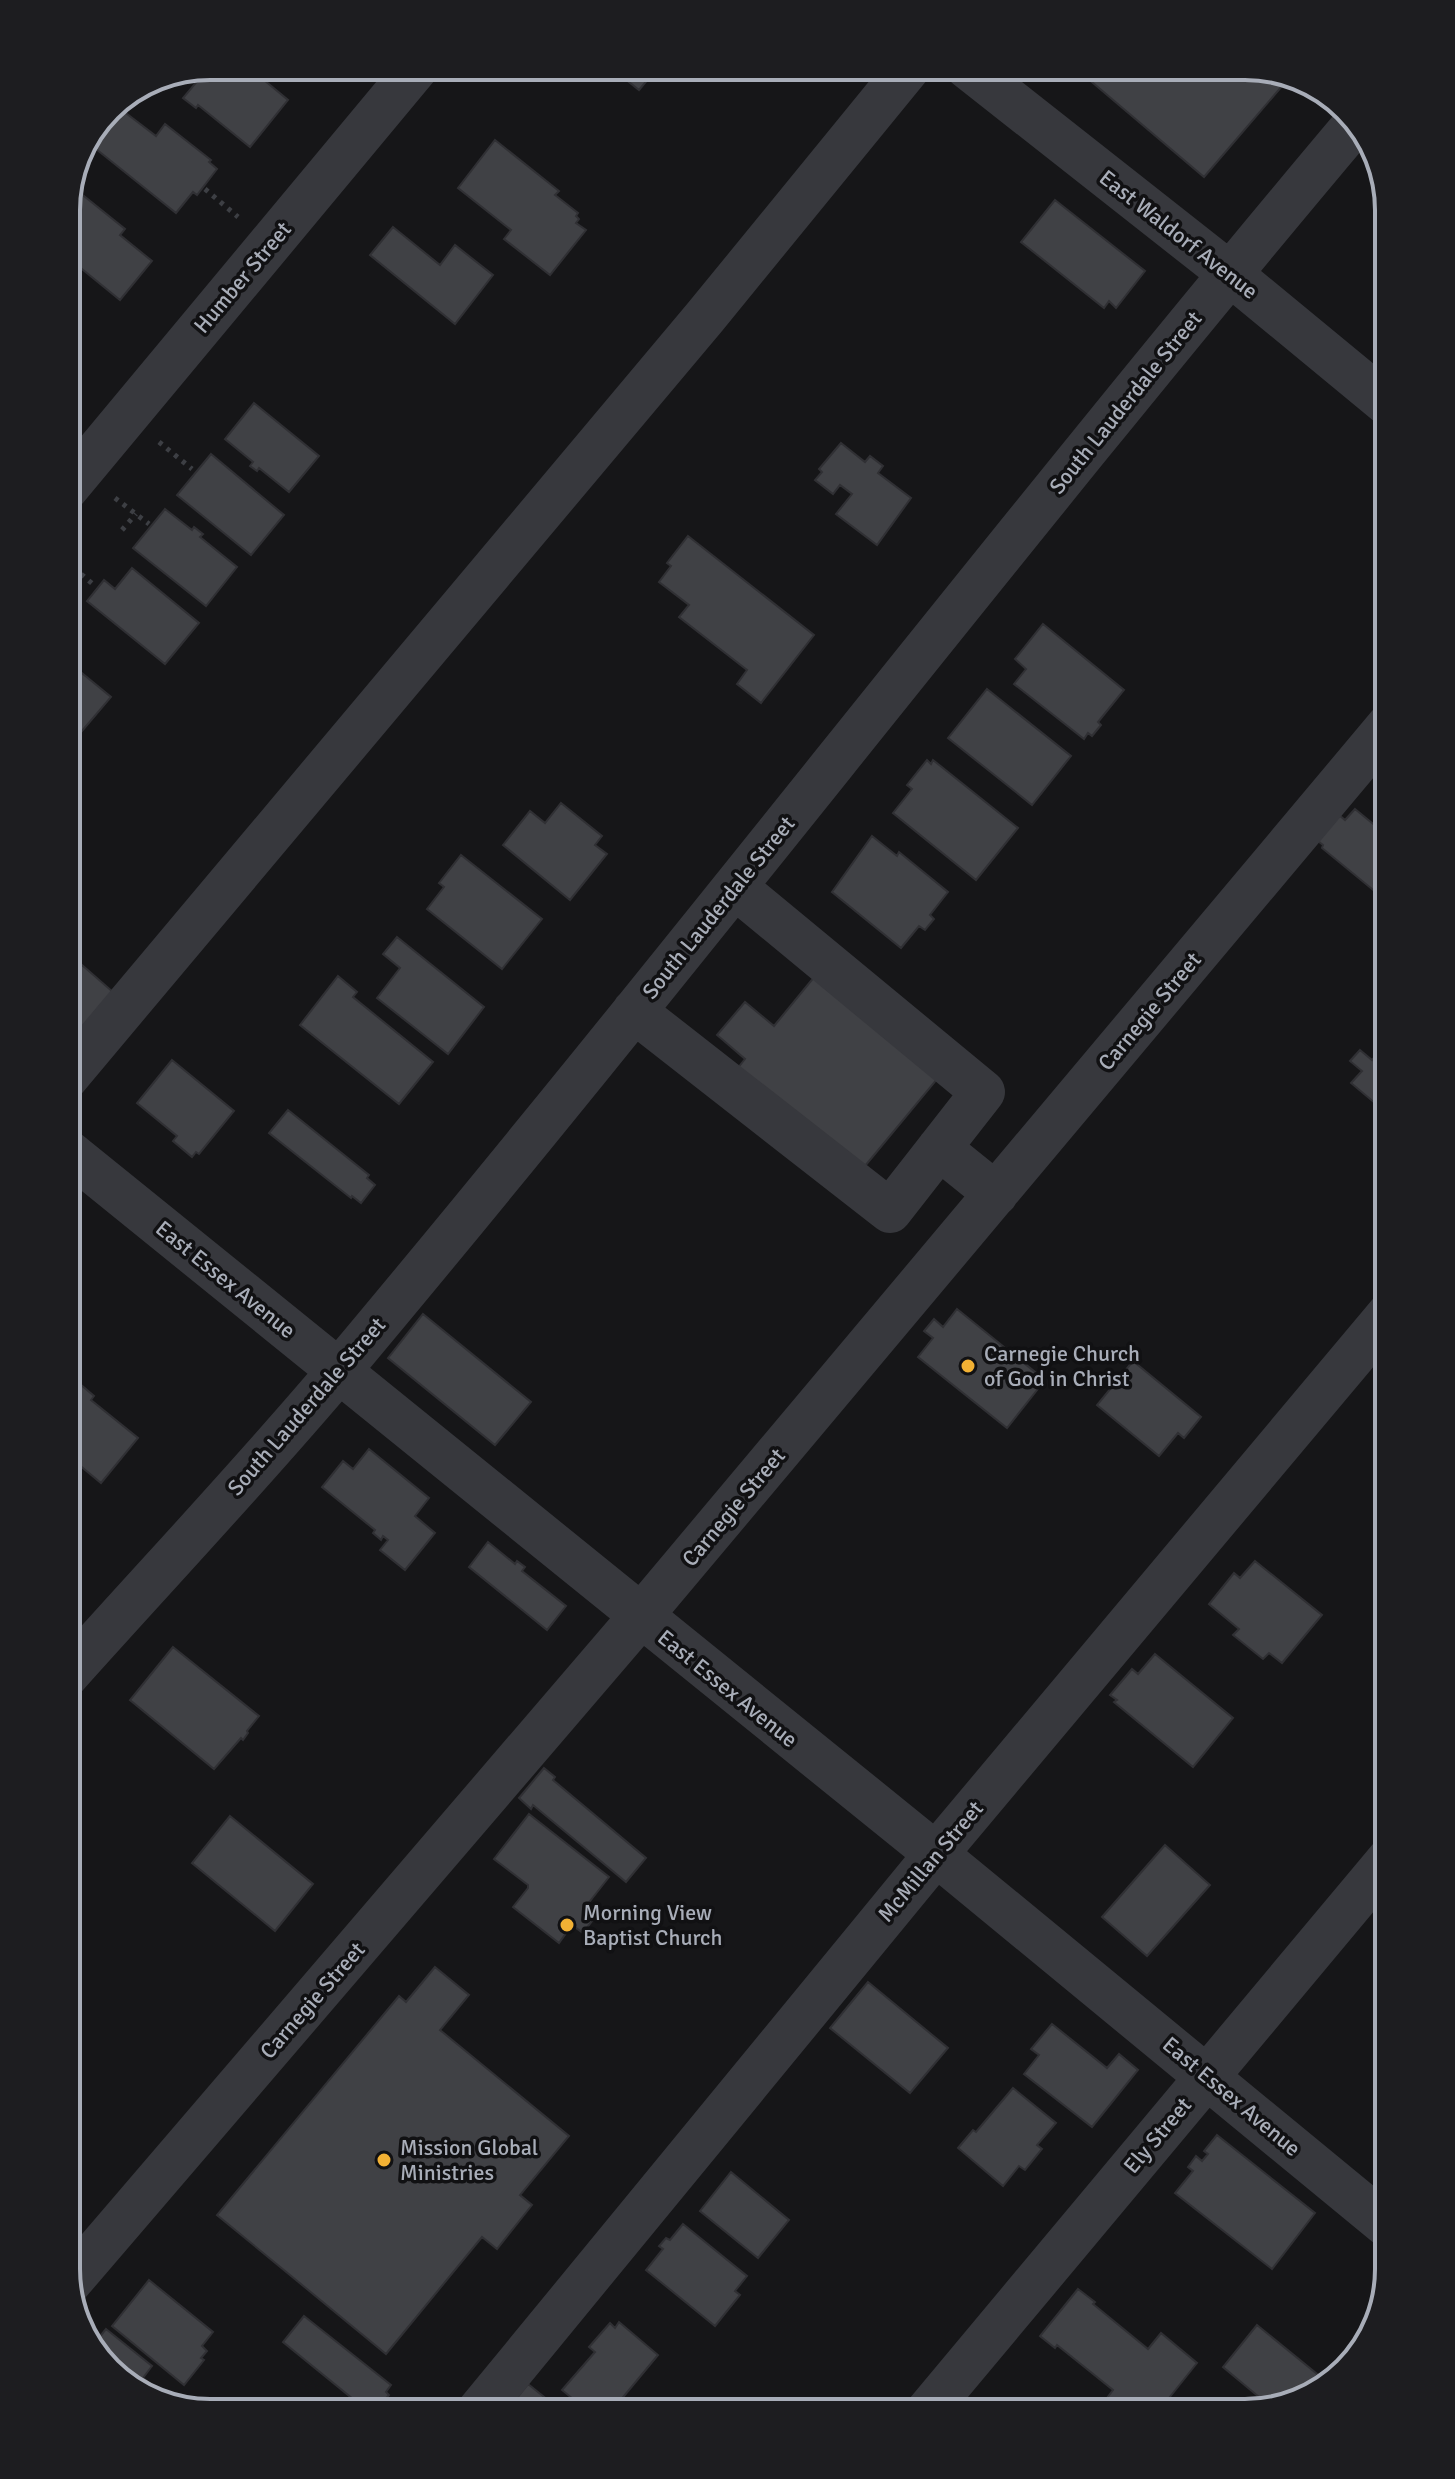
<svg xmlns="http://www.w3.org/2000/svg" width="1455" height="2479" font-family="Signika,sans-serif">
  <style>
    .building { fill: #404145; stroke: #303034; stroke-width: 2 }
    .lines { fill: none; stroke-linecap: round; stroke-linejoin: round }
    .path { stroke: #3d3f44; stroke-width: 5; stroke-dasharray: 4 6; stroke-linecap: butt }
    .minor { stroke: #37383d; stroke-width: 44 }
    .poi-dot { fill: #f2b134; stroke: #111113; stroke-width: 3 }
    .labels { text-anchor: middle; stroke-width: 7; stroke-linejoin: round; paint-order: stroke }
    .street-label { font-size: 22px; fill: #a8adb8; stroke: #111113 }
    .poi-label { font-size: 22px; fill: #a8adb8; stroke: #111113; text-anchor: start }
    .rim { fill: none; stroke: #a8adb8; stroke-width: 4 }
  </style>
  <rect width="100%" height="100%" fill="#161618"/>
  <path class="building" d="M210,66h37l41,34 -38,47 -52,-42 -2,3 -13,-10z
    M609,66h50l-20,24z
    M1073,66h163l17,15 2,-2 -14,-13h14l34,12 -85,99z
    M114,104l42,32 9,-12 46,36 -2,2 8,7 -20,26 -4,-3 -17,21 -85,-68 17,-37z
    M495,140l64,51 -4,4 23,18 -2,3 3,3 -3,4 10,7 -36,45 -46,-36 7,-9 -53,-42z
    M76,180l7,6 -4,6 46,37 -5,6 32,26 -32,39 -54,-44v-55z
    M1055,200l90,71 -29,37 -7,-7 -5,7 -83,-66z
    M393,227l47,38 15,-20 38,30 -38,49 -85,-69z
    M1389,317v17l-8,-7z
    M254,403l65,53 -30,36 -30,-24 -2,3 -7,-5 3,-4 -28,-23z
    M841,443l24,19 5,-6 13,10 -5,7 33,25 -34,47 -41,-31 16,-20 -12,-9 -7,9 -18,-14 7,-8 -3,-3z
    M211,454l73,61 -33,40 -74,-60z
    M165,509l27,21 2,-3 9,7 -3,3 37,30 -31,39 -73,-58z
    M688,536l126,99 -53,68 -24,-19 10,-14 -68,-53 10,-12 -30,-23 12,-16 -4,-3z
    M132,568l67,55 -34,41 -78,-63 17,-21 11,9z
    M1043,624l81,66 -26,32 3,3 -9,11 -4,-3 -4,6 -70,-55 12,-15 -11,-10z
    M66,660l45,37 -35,41 -10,-8z
    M987,689l84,67 -39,49 -84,-67z
    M927,760l4,4 2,-4 85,68 -42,52 -83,-67 19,-24 -5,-4z
    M561,803l41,33 -7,9 12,9 -37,46 -67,-55 27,-34 15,12z
    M1355,809l34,28v66l-67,-55 1,-3 -5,-4 21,-26 6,5z
    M872,836l25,20 2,-4 49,40 -18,23 4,4 -9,11 -6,-4 -18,22 -69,-56z
    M461,855l81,64 -40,50 -75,-60 17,-22 -5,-4z
    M397,937l87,70 -36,47 -71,-56 23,-30 -17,-14z
    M82,965l31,27 -47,56v-64z
    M338,976l19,16 -4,5 80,65 -34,42 -99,-79z
    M815,976l123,102 -78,94 -123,-103 8,-10 -28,-24 28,-33 29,24z
    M1360,1050l12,10 4,-5 13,11v42l-3,-3 -4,4 -31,-26 11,-12 -12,-10z
    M172,1060l62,51 -35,43 -3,-2 -4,5 -19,-16 4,-5 -40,-33z
    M288,1110l81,65 -2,3 8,7 -14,18 -9,-7 -1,2 -82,-65z
    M957,1309l88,71 -38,48 -89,-71 15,-19 -9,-7 10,-12 9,8z
    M423,1314l108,88 -36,43 -107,-87z
    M1133,1361l68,56 -17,21 -6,-5 -19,23 -62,-51z
    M66,1372l28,24 -3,4 47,38 -37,45 -35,-29z
    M369,1449l60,49 -14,18 20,17 -30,37 -25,-20 8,-10 -5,-4 -2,4 -8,-7 2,-3 -53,-43 21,-26 10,8z
    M488,1542l27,22 2,-3 8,6 -3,4 44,35 -19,24 -78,-63z
    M1255,1561l67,54 -40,48 -13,-10 -6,6 -30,-24 6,-6 -30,-25 25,-31 6,5z
    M173,1647l86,69 -12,15 1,2 -5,7 -2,-2 -27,31 -84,-69z
    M1155,1654l78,64 -40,49 -79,-65 3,-2 -7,-5 22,-26 6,5z
    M544,1768l11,9 -2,3 93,78 -20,24 -93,-77 -2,4 -12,-11z
    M529,1814l80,63 -22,28 11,8 -15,20 -11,-8 -13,18 -46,-36 15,-19v-3l-34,-26z
    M230,1816l83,68 -38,47 -83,-68z
    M1165,1845l45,40 -63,71 -45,-39z
    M435,1967l34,28 -29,35 129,106 -49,59 12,10 -35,44 -15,-12 -96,117 -169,-139 182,-219 7,6z
    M868,1982l80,66 -38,45 -80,-65z
    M1052,2024l55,44 12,-14 19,16 -46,57 -68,-53 15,-19 -8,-6z
    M1013,2088l43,35 -19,22 5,4 -17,21 -6,-4 -16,20 -45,-38 15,-18 3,2z
    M1217,2135l98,78 -43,56 -97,-76 18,-22 -5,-4 8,-11 6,5 6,-7 -4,-3z
    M66,2146l11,9 -11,14z
    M731,2172l58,48 -31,38 -58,-47z
    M683,2224l64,52 -12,15 5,4 -25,31 -69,-56 17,-21 -4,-3 7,-8 4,2z
    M149,2280l64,52 -11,14 5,5 -6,7 3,2 -20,25 -72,-59z
    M1078,2289l17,13 -2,2 55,45 13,-16 36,30 -40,50h-57l10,-13 -3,-2 6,-8 -56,-45 -2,3 -15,-12z
    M304,2316l87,69 -5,7 3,3 -6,7 -4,-3 -10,13 -86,-70z
    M619,2322l39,33 -48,58h-20l-28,-23 33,-38 -6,-5 21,-24 5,5z
    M1257,2325l70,57 -18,16 -38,9 -48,-40z
    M106,2329l46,37 -9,12 14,11 -6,7 -21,-7 -38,-43z
    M528,2384l36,29h-43l-10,-8z"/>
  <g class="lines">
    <path class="path" d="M205,189l33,28
      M159,442l33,27
      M115,498l34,26
      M122,530l14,-16
      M66,561l29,25"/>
    <path class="minor" d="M966,66l263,207 160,132
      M66,489l352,-423
      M634,1011l256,200 93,-119 -248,-205
      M66,1078l639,-761 205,-251
      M939,1148l57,46
      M66,1150l870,704 453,373
      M66,1676c92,-103 188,-204 277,-310 343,-409 668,-834 1012,-1242
      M69,2283l571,-666 749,-892
      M477,2413l459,-559 453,-540
      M926,2413l463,-554"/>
  </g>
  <g class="poi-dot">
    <circle cx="968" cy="1366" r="8"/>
    <circle cx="567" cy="1925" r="8"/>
    <circle cx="384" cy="2160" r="8"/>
  </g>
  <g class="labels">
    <g class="street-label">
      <text transform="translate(1179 234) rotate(38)" y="8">East Waldorf Avenue</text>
      <text transform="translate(242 277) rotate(-50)" y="8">Humber Street</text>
      <text transform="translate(1125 402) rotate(-51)" y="8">South Lauderdale Street</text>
      <text transform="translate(718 907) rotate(-51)" y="8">South Lauderdale Street</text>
      <text transform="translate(1149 1011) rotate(-50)" y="8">Carnegie Street</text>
      <text transform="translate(226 1279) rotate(39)" y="8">East Essex Avenue</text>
      <text transform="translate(306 1406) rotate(-49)" y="8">South Lauderdale Street</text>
      <text transform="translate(733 1507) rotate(-50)" y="8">Carnegie Street</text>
      <text transform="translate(728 1688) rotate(39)" y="8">East Essex Avenue</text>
      <text transform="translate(930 1861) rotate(-50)" y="8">McMillan Street</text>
      <text transform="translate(312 2000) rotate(-49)" y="8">Carnegie Street</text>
      <text transform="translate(1232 2096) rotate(40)" y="8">East Essex Avenue</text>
      <text transform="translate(1157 2135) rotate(-50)" y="8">Ely Street</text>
    </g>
    <g class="poi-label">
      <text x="984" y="1361">Carnegie Church<tspan x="984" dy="25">of God in Christ</tspan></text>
      <text x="583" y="1920">Morning View<tspan x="583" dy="25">Baptist Church</tspan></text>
      <text x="400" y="2155">Mission Global<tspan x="400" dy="25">Ministries</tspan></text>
    </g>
  </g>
  <path d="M0 0H1455V2479H0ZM210 80H1245A130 130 0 0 1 1375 210V2269A130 130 0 0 1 1245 2399H210A130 130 0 0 1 80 2269V210A130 130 0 0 1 210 80Z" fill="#1d1d20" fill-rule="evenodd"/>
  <path class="rim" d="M210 80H1245A130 130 0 0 1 1375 210V2269A130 130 0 0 1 1245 2399H210A130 130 0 0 1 80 2269V210A130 130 0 0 1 210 80Z"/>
</svg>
